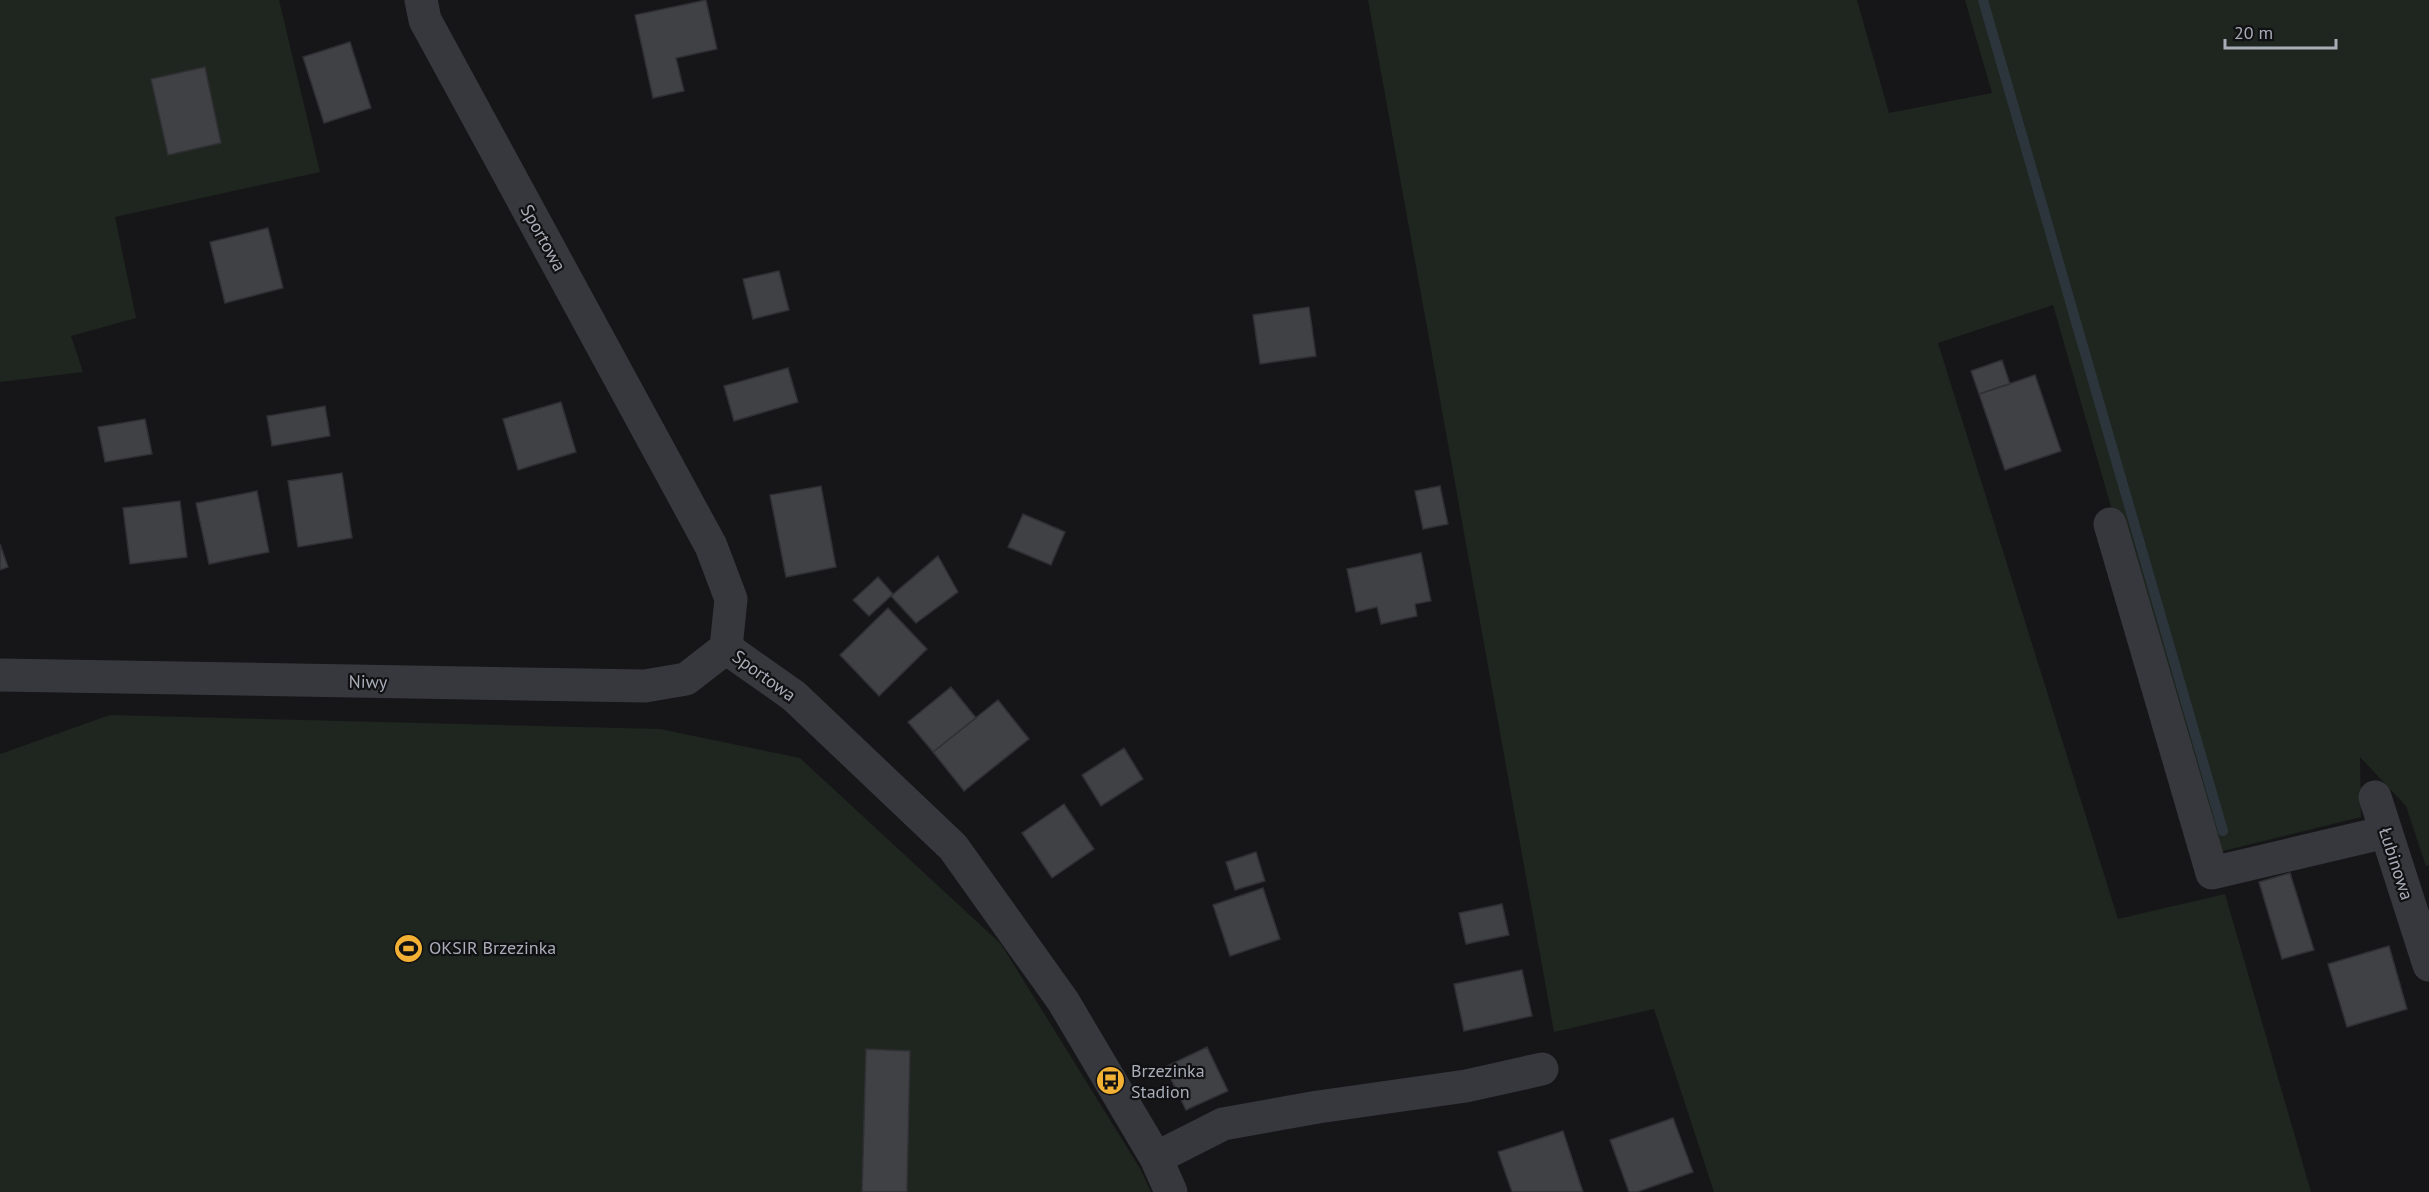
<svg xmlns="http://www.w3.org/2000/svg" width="2429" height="1192" font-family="'PT Sans',sans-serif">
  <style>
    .green { fill: #1e261f }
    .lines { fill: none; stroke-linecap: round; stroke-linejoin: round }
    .stream { stroke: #2c353c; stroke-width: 10 }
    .building { fill: #404145; stroke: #303034; stroke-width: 1.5 }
    .minor { stroke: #37383d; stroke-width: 33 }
    .labels { text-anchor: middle; stroke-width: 4.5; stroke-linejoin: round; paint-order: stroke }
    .street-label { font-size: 18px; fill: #a8adb8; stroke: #111113 }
    .poi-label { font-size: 18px; fill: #a8adb8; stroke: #111113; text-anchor: start }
  </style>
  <rect width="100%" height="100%" fill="#161618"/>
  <path class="green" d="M0,0h279l41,172 -205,45 21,101 -65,18 12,36 -83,10z
    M1368,0h489l32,113 103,-20 -27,-93h464v865l-3,1 -20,-60 -46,-49 1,60 -150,37 -158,-549 -115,38 180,576 107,-25 86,298h-597l-60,-183 -100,23z
    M110,715l550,14 140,29 201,186 140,226 10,22h-1151v-438z"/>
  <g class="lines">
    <path class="stream" d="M1983,0l240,831"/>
  </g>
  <path class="building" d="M706,0l11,49 -41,9 8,33 -31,7 -18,-83z
    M350,42l21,66 -47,15 -21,-66z
    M205,67l16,76 -53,12 -17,-76z
    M268,228l15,60 -58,15 -15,-61z
    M779,271l10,39 -36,9 -10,-40z
    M1309,307l7,49 -56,8 -7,-49z
    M2002,360l8,24 -31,10 -8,-23z
    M788,368l10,34 -64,19 -10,-35z
    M2035,375l26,76 -56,19 -26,-76z
    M561,402l15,50 -58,18 -15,-51z
    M325,406l5,30 -58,10 -5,-30z
    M145,419l7,35 -47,8 -7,-35z
    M342,473l10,65 -54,9 -10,-66z
    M821,486l15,81 -50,10 -16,-82z
    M1440,486l8,38 -25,5 -8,-38z
    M257,491l12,61 -60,12 -13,-61z
    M180,501l7,56 -57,7 -7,-56z
    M1023,514l42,18 -14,33 -43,-18z
    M0,544l8,23 -8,3z
    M1421,553l10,48 -16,3 2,12 -36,8 -4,-17 -21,5 -9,-43z
    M938,556l20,36 -42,31 -25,-27z
    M878,577l15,17 -24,22 -16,-16z
    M888,608l39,41 -48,47 -39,-41z
    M951,687l25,31 -43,34 -25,-30z
    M998,700l31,39 -65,52 -31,-39z
    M1124,748l19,31 -42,27 -19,-31z
    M1064,804l30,45 -42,29 -30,-45z
    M1256,852l9,29 -30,9 -9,-28z
    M2290,873l24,77 -32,9 -23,-77z
    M1263,888l17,51 -50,17 -17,-51z
    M1502,904l7,31 -43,9 -7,-31z
    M2389,946l18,63 -60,18 -19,-63z
    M1522,970l10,46 -68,15 -10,-47z
    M1207,1047l21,44 -42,19 -21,-43z
    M866,1049l44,2 -3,141h-45z
    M1673,1118l20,54 -56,20h-8l-19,-52z
    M1563,1131l20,61h-71l-14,-40z"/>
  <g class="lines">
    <path class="minor" d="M421,0l4,20 286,526 20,53 -5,49
      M2110,524l102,349 174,-41
      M726,648l68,48 159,151 110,154 93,157 15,34
      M0,675l645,11 41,-7 40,-31
      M2375,797l54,168
      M1156,1158l67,-34 95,-17 148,-21 76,-17"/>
  </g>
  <defs>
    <symbol id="stadium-disc" viewBox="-11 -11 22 22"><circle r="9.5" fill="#f2b134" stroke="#111113"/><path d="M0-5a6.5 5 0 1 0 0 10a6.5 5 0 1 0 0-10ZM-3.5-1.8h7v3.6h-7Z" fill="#111"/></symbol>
    <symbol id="bus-disc" viewBox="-11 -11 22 22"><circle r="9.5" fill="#f2b134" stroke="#111113"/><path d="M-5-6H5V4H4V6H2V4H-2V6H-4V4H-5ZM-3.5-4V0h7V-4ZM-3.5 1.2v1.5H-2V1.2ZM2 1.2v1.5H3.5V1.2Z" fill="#111"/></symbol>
  </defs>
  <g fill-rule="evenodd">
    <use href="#stadium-disc" x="392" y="932" width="33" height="33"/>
    <use href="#bus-disc" x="1094" y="1064" width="33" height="33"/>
  </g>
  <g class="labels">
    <g class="street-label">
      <text transform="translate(543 238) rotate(61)" y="6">Sportowa</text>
      <text transform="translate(764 676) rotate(36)" y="6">Sportowa</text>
      <text transform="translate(368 682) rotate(1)" y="6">Niwy</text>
      <text transform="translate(2396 864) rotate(72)" y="6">Łubinowa</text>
    </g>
    <g class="poi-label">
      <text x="429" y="954">OKSIR Brzezinka</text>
      <text x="1131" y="1077">Brzezinka<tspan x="1131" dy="21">Stadion</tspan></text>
    </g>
  </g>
  <path d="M2225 39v9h111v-9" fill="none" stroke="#a8adb8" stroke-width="3"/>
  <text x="2234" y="39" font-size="18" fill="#a8adb8" stroke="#111113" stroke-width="4.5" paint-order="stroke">20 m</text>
</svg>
